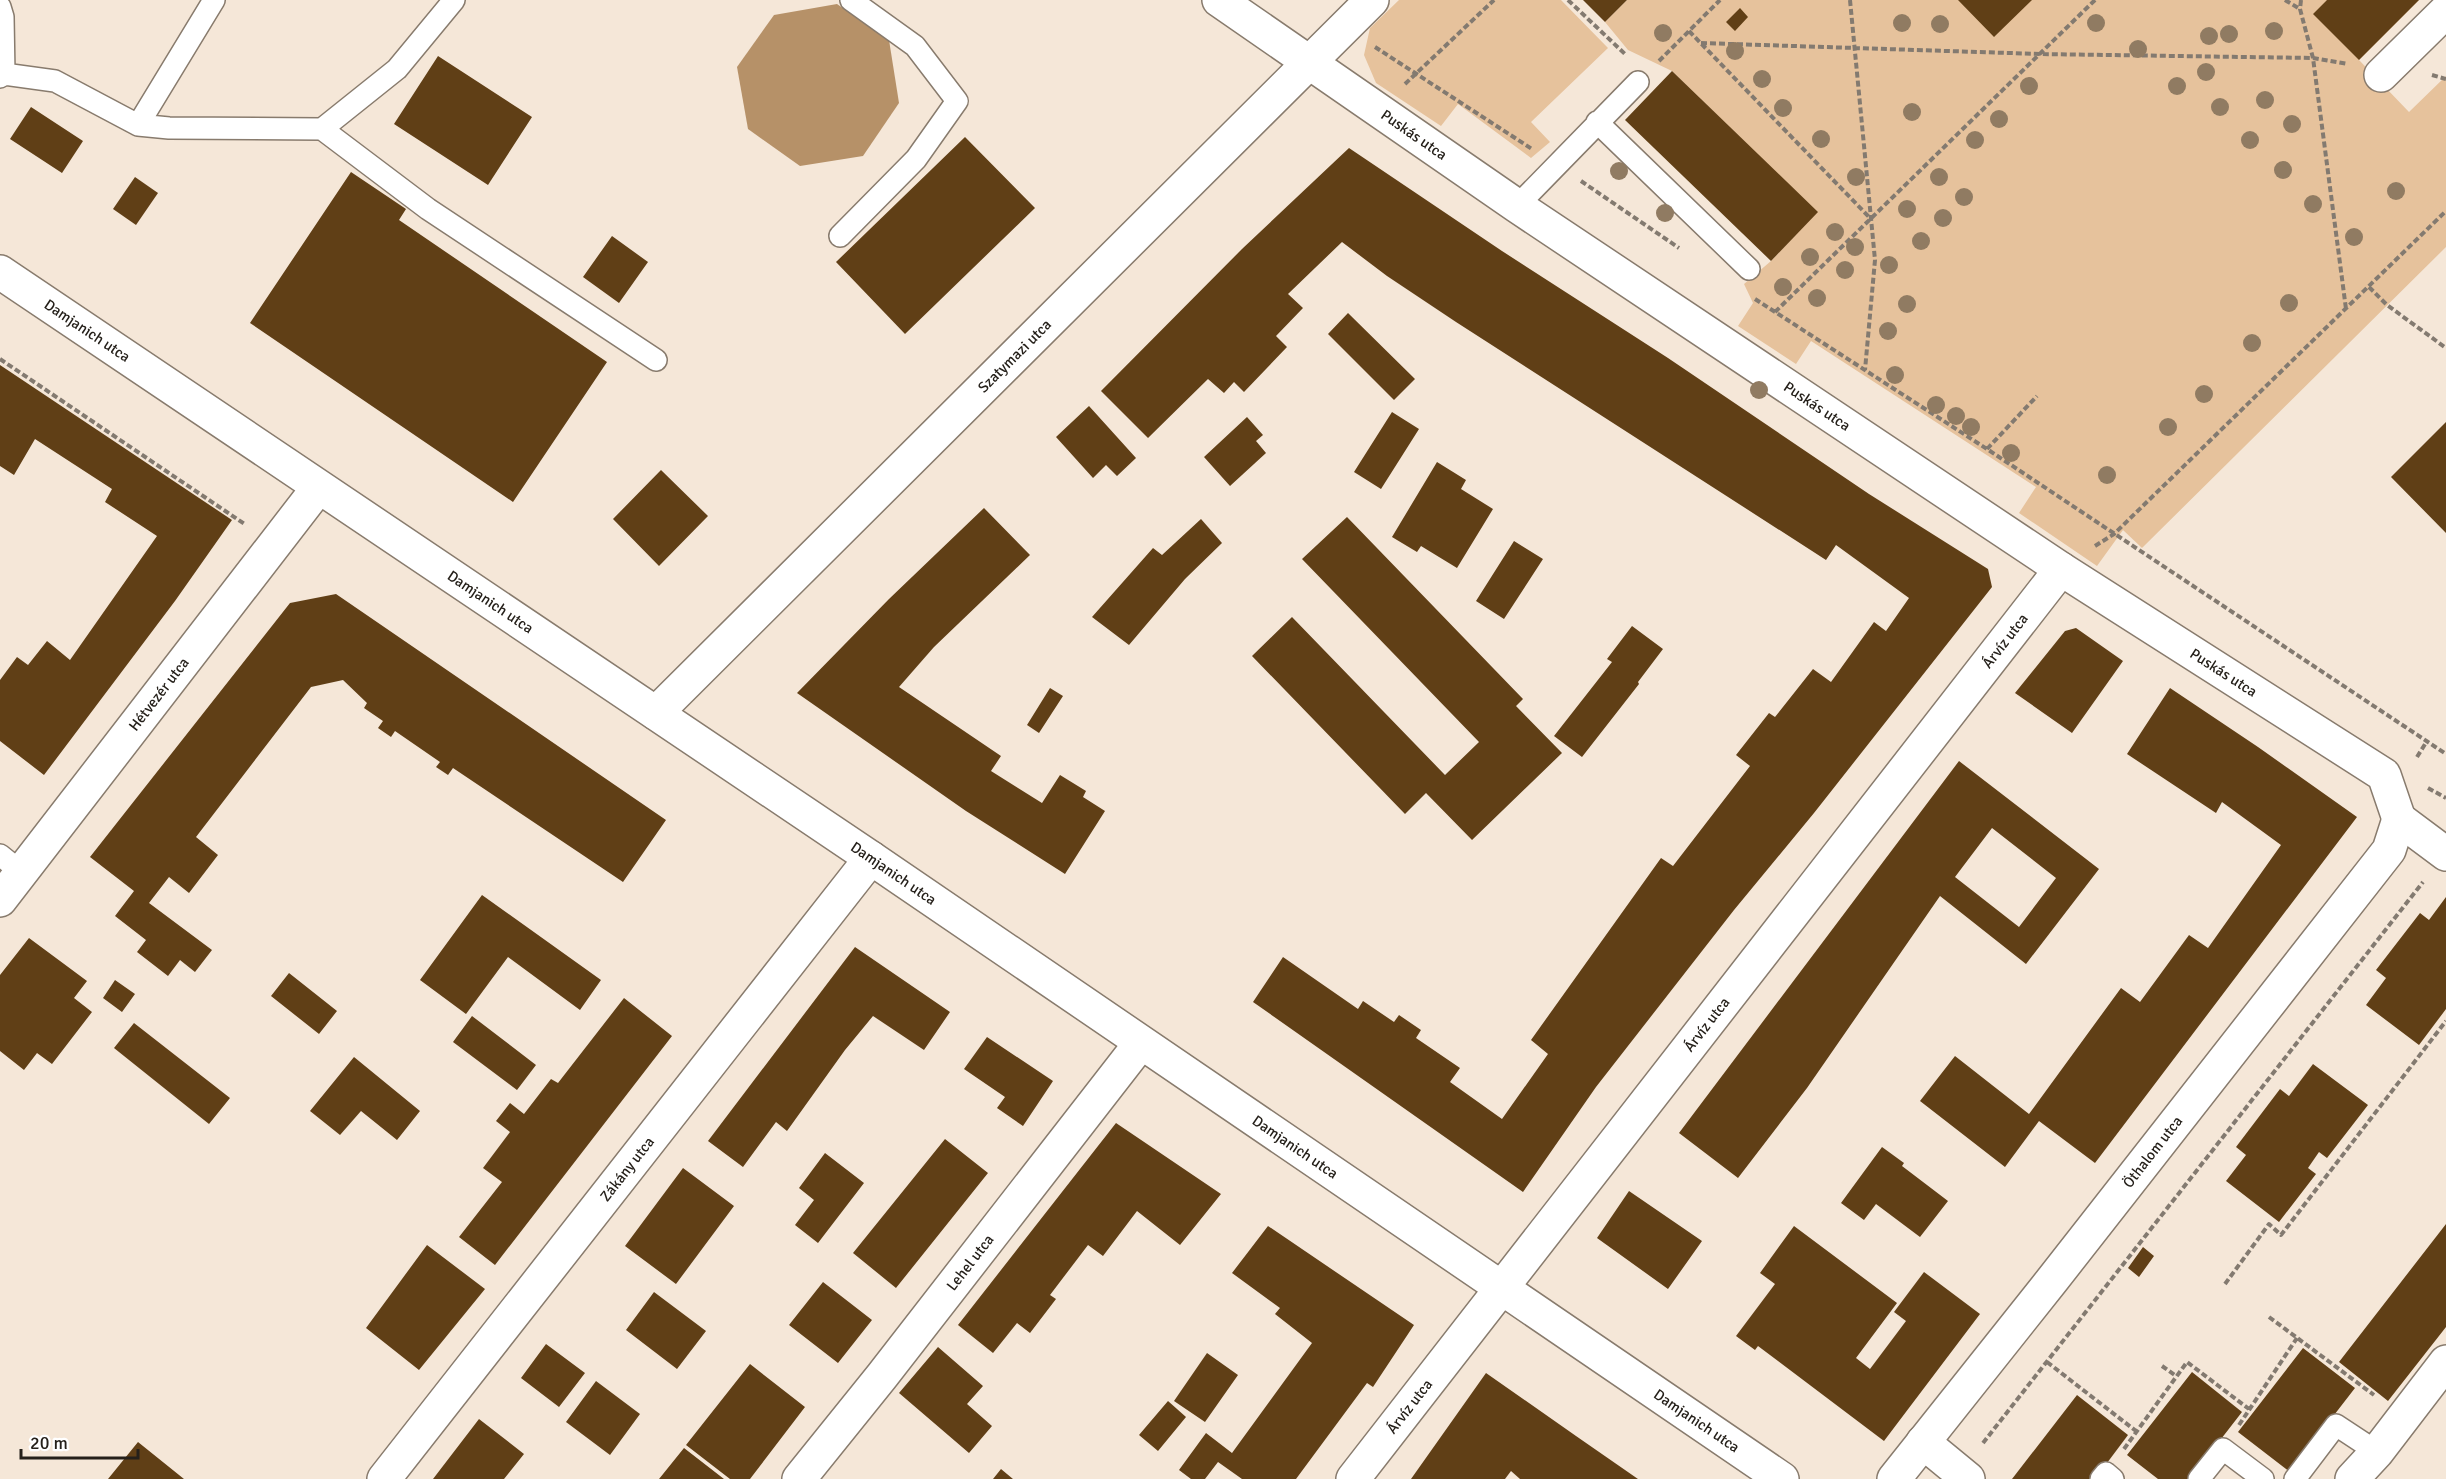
<svg xmlns="http://www.w3.org/2000/svg" width="2446" height="1479" font-family="Signika,sans-serif">
  <style>
    .green { fill: #e6c29c }
    .water { fill: #b69168 }
    .building { fill: #603f16; fill-rule: evenodd }
    .lines { fill: none; stroke-linecap: round; stroke-linejoin: round }
    .lane-casing { stroke: #887b6d; stroke-width: 24 }
    .street-casing { stroke: #887b6d; stroke-width: 36 }
    .path { stroke: #837a70; stroke-width: 4; stroke-dasharray: 6 3; stroke-linecap: butt }
    .lane { stroke: #fff; stroke-width: 21 }
    .street { stroke: #fff; stroke-width: 33 }
    .tree { fill: #907b62 }
    .labels { text-anchor: middle; stroke-width: 6; stroke-linejoin: round; paint-order: stroke }
    .street-label { font-size: 15px; fill: #25201a; stroke: #fff }
  </style>
  <rect width="100%" height="100%" fill="#f5e7d8"/>
  <path class="green" d="M1399,0h162l47,48 -77,74 19,20 -19,16 -73,-54 -17,22 -65,-43 -12,-28 6,-27z
    M1627,0h792l-60,60 50,52 37,-36v171l-304,301 -19,-18 -26,36 -78,-53 17,-26 -225,-146 -15,23 -58,-38 15,-23 -9,-19 27,-23 46,-49 -145,-141 -44,-21 -23,-28z"/>
  <path class="water" d="M837,4l52,36 10,63 -36,53 -63,10 -52,-37 -11,-62 37,-52z"/>
  <path class="building" d="M1583,0h44l-22,22z
    M1958,0h74l-38,37z
    M2327,0h92l-60,60 -46,-46z
    M1740,8l8,9 -13,14 -9,-9z
    M438,56l94,61 -44,68 -94,-61z
    M1672,71l146,141 -47,49 -146,-141z
    M31,107l52,34 -21,32 -52,-34z
    M965,137l70,71 -130,126 -69,-72z
    M1349,148l153,103 166,107 201,136 119,75 4,18 -178,226 -80,97 -138,177 -73,105 -270,-190 30,-45 75,52 5,-8 31,21 5,-7 22,15 -5,8 44,30 -10,14 52,37 46,-65 -17,-14 130,-182 12,8 77,-100 -14,-11 33,-42 6,4 38,-48 18,13 43,-60 12,9 23,-33 -73,-53 -10,15 -370,-238 -69,-46 -45,-34 -54,52 15,14 -27,28 11,11 -43,45 -10,-10 -10,11 -16,-14 -60,59 -47,-47 141,-142z
    M351,172l55,37 -7,11 208,142 -94,140 -263,-179z
    M135,177l23,16 -22,32 -23,-16z
    M612,236l36,26 -29,41 -36,-26z
    M1348,313l67,66 -21,21 -66,-66z
    M0,365l232,155 -57,81 -131,174 -44,-34v-61l17,-23 11,8 19,-24 23,19 87,-124 -52,-34 7,-13 -77,-50 -21,36 -14,-9z
    M1089,406l47,52 -19,18 -11,-11 -13,13 -37,-41z
    M1392,412l27,17 -38,60 -27,-17z
    M1247,417l16,18 -7,6 10,12 -36,33 -26,-29z
    M2446,422v111l-55,-56z
    M1437,462l29,18 -5,9 32,20 -36,59 -36,-22 -4,6 -25,-15z
    M661,470l47,46 -49,50 -46,-47z
    M984,508l46,47 -96,92 -35,40 102,69 -10,15 51,32 18,-28 26,16 -3,6 22,14 -40,63 -99,-63 -169,-118 92,-94z
    M1347,517l176,182 -7,7 46,47 -90,87 -46,-47 -21,21 -153,-158 40,-39 153,158 34,-33 -177,-183z
    M1201,519l21,24 -37,36 -56,66 -37,-28 61,-69 9,7z
    M1514,541l29,18 -39,60 -28,-18z
    M336,594l330,226 -43,62 -170,-114 -5,7 -12,-8 4,-5 -45,-31 -4,6 -13,-9 5,-7 -19,-13 3,-5 -24,-23 -32,7 -115,150 22,18 -29,38 -20,-16 -20,26 63,47 -17,22 -15,-12 -12,16 -31,-24 9,-12 -31,-24 19,-25 -44,-34 200,-254z
    M1632,626l31,23 -25,33 1,2 -57,73 -28,-21 58,-74 -5,-3z
    M2076,628l47,33 -51,72 -57,-40 50,-62z
    M1050,688l13,8 -24,37 -12,-8z
    M2170,688l88,59 99,70 -262,346 -56,-42 -34,46 -85,-66 35,-45 74,58 92,-126 19,14 49,-67 19,13 73,-103 -59,-43 -6,11 -89,-59z
    M1959,761l140,108 -73,95 -86,-68 -133,192 -69,90 -59,-45zM1992,828l64,50 -37,49 -64,-50z
    M482,895l119,85 -21,30 -72,-53 -42,57 -46,-34z
    M2446,897v112l-27,36 -53,-40 20,-27 -10,-8 44,-57 9,7z
    M29,938l58,43 -13,17 18,14 -40,52 -15,-11 -13,17 -24,-19v-76z
    M855,947l95,65 -26,38 -51,-34 -28,34 -58,81 -11,-9 -33,45 -35,-26z
    M289,973l48,38 -18,23 -48,-38z
    M115,980l20,14 -13,18 -19,-14z
    M624,998l48,38 -177,229 -36,-28 43,-55 -19,-14 27,-36 -14,-11 14,-18 14,11 27,-35 7,4z
    M472,1016l64,49 -19,25 -64,-48z
    M134,1023l96,75 -21,26 -95,-76z
    M987,1037l66,44 -30,45 -26,-18 8,-11 -41,-28z
    M354,1057l66,54 -23,29 -36,-29 -21,24 -30,-24z
    M2313,1064l55,41 -41,53 -8,-6 -11,16 8,6 -37,48 -53,-41 20,-26 -10,-8 44,-58 9,7z
    M1116,1123l105,71 -41,51 -43,-34 -34,45 -15,-11 -38,50 6,4 -26,34 -13,-10 -24,30 -35,-28z
    M945,1139l43,34 -92,115 -43,-35z
    M1882,1147l22,16 -2,3 46,35 -28,36 -44,-33 -12,16 -23,-17z
    M825,1153l39,30 -46,60 -23,-18 19,-25 -15,-12z
    M683,1168l51,38 -58,78 -51,-38z
    M1629,1191l73,50 -34,48 -71,-51z
    M2446,1224v103l-58,74 -49,-39z
    M1268,1226l146,99 -41,62 -6,-4 -71,96h-54l-24,-17 -13,17h-14l-12,-9 27,-37 26,20 80,-110 -37,-29 5,-6 -48,-35z
    M1794,1226l103,77 -41,55 14,11 36,-48 -12,-9 30,-40 56,42 -96,127 -126,-95 -3,4 -19,-14 39,-52 -15,-11z
    M427,1245l58,44 -66,81 -53,-42z
    M2143,1247l11,9 -15,21 -11,-9z
    M823,1282l49,38 -34,43 -49,-38z
    M654,1292l52,39 -29,38 -51,-39z
    M546,1344l39,29 -26,34 -38,-29z
    M938,1347l45,39 -16,18 25,22 -23,27 -70,-60z
    M2303,1348l52,40 -65,84 -52,-40z
    M1207,1353l31,22 -33,47 -31,-21z
    M750,1364l55,43 -55,72h-20l-44,-34z
    M2192,1372l50,40 -52,67h-32l-31,-24z
    M1486,1373l90,63 62,43h-118l-9,-8 -6,8h-94z
    M596,1381l44,33 -30,41 -44,-33z
    M2077,1395l51,40 -33,44h-83z
    M1168,1401l18,16 -28,34 -19,-16z
    M479,1419l45,35 -20,25h-71z
    M138,1442l46,37h-76z
    M684,1448l40,31h-65z
    M1001,1469l12,10h-20z"/>
  <g class="lines">
    <defs>
      <path id="lane" d="M0,7l3,10 1,57 -4,3
        M4,74l51,7 83,44 31,3 153,1 106,80 228,151
        M1597,122l152,147
        M138,125l76,-125
        M322,129l75,-60 57,-69
        M1517,206l121,-124
        M840,236l76,-77 41,-58 -42,-55 -64,-46
        M0,855l21,17
        M2101,1479l5,-6 7,6
        M2199,1479l24,-30 40,30
        M2295,1479l41,-54 41,27"/>
      <g id="street">
        <path id="s1" d="M1219,0l298,206 544,363 323,206 15,44"/>
        <path d="M2381,75l65,-64"/>
        <path id="s2" d="M0,272l871,586 911,621"/>
        <path id="s3" d="M656,713l716,-713"/>
        <path d="M2399,819l47,35"/>
        <path id="s4" d="M0,900l318,-412"/>
        <path d="M1923,1442l45,37"/>
        <path id="s5" d="M384,1479l487,-621"/>
        <path id="s6" d="M799,1479l83,-103 258,-332"/>
        <path id="s7" d="M1353,1479l708,-910"/>
        <path id="s8" d="M1894,1479l159,-200 336,-429 10,-31"/>
        <path d="M2352,1479l25,-27 69,-90"/>
      </g>
    </defs>
    <use href="#lane" class="lane-casing"/>
    <use href="#street" class="street-casing"/>
    <path class="path" d="M1568,0l58,55
      M1850,0l25,260 -10,110
      M2285,0l15,9
      M2301,0l-1,9 13,49 33,251
      M1689,31l181,187
      M1701,43l339,11 273,4 35,6
      M1375,47l157,102
      M1659,61l61,-61
      M2432,75l14,4
      M1405,84l89,-84
      M1581,181l98,67
      M2369,287l18,18 59,43
      M1755,299l232,150 459,305
      M1775,312l320,-312
      M0,359l246,166
      M1987,449l50,-53
      M2095,546l19,-12 332,-323
      M2417,757l10,-16
      M2428,788l18,10
      M2225,1284l44,-60 12,11 165,-214
      M2269,1317l105,78
      M2047,1362l89,69
      M2162,1366l14,10
      M2239,1425l58,-87
      M1983,1443l440,-561
      M2124,1449l63,-87 62,47"/>
    <use href="#lane" class="lane"/>
    <use href="#street" class="street"/>
  </g>
  <g class="tree">
    <circle cx="1902" cy="23" r="9"/>
    <circle cx="2096" cy="23" r="9"/>
    <circle cx="1940" cy="24" r="9"/>
    <circle cx="2274" cy="31" r="9"/>
    <circle cx="1663" cy="33" r="9"/>
    <circle cx="2229" cy="34" r="9"/>
    <circle cx="2209" cy="36" r="9"/>
    <circle cx="2138" cy="49" r="9"/>
    <circle cx="1735" cy="51" r="9"/>
    <circle cx="2206" cy="72" r="9"/>
    <circle cx="1762" cy="79" r="9"/>
    <circle cx="2029" cy="86" r="9"/>
    <circle cx="2177" cy="86" r="9"/>
    <circle cx="2265" cy="100" r="9"/>
    <circle cx="2220" cy="107" r="9"/>
    <circle cx="1783" cy="108" r="9"/>
    <circle cx="1912" cy="112" r="9"/>
    <circle cx="1999" cy="119" r="9"/>
    <circle cx="2292" cy="124" r="9"/>
    <circle cx="1821" cy="139" r="9"/>
    <circle cx="1975" cy="140" r="9"/>
    <circle cx="2250" cy="140" r="9"/>
    <circle cx="2283" cy="170" r="9"/>
    <circle cx="1619" cy="171" r="9"/>
    <circle cx="1856" cy="177" r="9"/>
    <circle cx="1939" cy="177" r="9"/>
    <circle cx="2396" cy="191" r="9"/>
    <circle cx="1964" cy="197" r="9"/>
    <circle cx="2313" cy="204" r="9"/>
    <circle cx="1907" cy="209" r="9"/>
    <circle cx="1665" cy="213" r="9"/>
    <circle cx="1943" cy="218" r="9"/>
    <circle cx="1835" cy="232" r="9"/>
    <circle cx="2354" cy="237" r="9"/>
    <circle cx="1921" cy="241" r="9"/>
    <circle cx="1855" cy="247" r="9"/>
    <circle cx="1810" cy="257" r="9"/>
    <circle cx="1889" cy="265" r="9"/>
    <circle cx="1845" cy="270" r="9"/>
    <circle cx="1783" cy="287" r="9"/>
    <circle cx="1817" cy="298" r="9"/>
    <circle cx="2289" cy="303" r="9"/>
    <circle cx="1907" cy="304" r="9"/>
    <circle cx="1888" cy="331" r="9"/>
    <circle cx="2252" cy="343" r="9"/>
    <circle cx="1895" cy="375" r="9"/>
    <circle cx="1759" cy="390" r="9"/>
    <circle cx="2204" cy="394" r="9"/>
    <circle cx="1936" cy="405" r="9"/>
    <circle cx="1956" cy="416" r="9"/>
    <circle cx="1971" cy="427" r="9"/>
    <circle cx="2168" cy="427" r="9"/>
    <circle cx="2011" cy="453" r="9"/>
    <circle cx="2107" cy="475" r="9"/>
  </g>
  <g class="labels">
    <g class="street-label">
      <text dy="5" stroke="none"><textPath href="#s1" startOffset="237">Puskás utca</textPath></text>
      <text dy="5" stroke="none"><textPath href="#s2" startOffset="105">Damjanich utca</textPath></text>
      <text dy="5" stroke="none"><textPath href="#s3" startOffset="506">Szatymazi utca</textPath></text>
      <text dy="5" stroke="none"><textPath href="#s1" startOffset="723">Puskás utca</textPath></text>
      <text dy="5" stroke="none"><textPath href="#s2" startOffset="591">Damjanich utca</textPath></text>
      <text dy="5" stroke="none"><textPath href="#s7" startOffset="1062">Árvíz utca</textPath></text>
      <text dy="5" stroke="none"><textPath href="#s1" startOffset="1209">Puskás utca</textPath></text>
      <text dy="5" stroke="none"><textPath href="#s4" startOffset="260">Hétvezér utca</textPath></text>
      <text dy="5" stroke="none"><textPath href="#s2" startOffset="1077">Damjanich utca</textPath></text>
      <text dy="5" stroke="none"><textPath href="#s7" startOffset="576">Árvíz utca</textPath></text>
      <text dy="5" stroke="none"><textPath href="#s2" startOffset="1563">Damjanich utca</textPath></text>
      <text dy="5" stroke="none"><textPath href="#s8" startOffset="417">Öthalom utca</textPath></text>
      <text dy="5" stroke="none"><textPath href="#s5" startOffset="394">Zákány utca</textPath></text>
      <text dy="5" stroke="none"><textPath href="#s6" startOffset="276">Lehel utca</textPath></text>
      <text dy="5" stroke="none"><textPath href="#s7" startOffset="92">Árvíz utca</textPath></text>
      <text dy="5" stroke="none"><textPath href="#s2" startOffset="2049">Damjanich utca</textPath></text>
    </g>
  </g>
  <path d="M21 1449v9h117v-9" fill="none" stroke="#25201a" stroke-width="3"/>
  <text x="30" y="1449" font-size="18" fill="#25201a" stroke="#ffffff" stroke-width="4.5" paint-order="stroke">20 m</text>
</svg>
